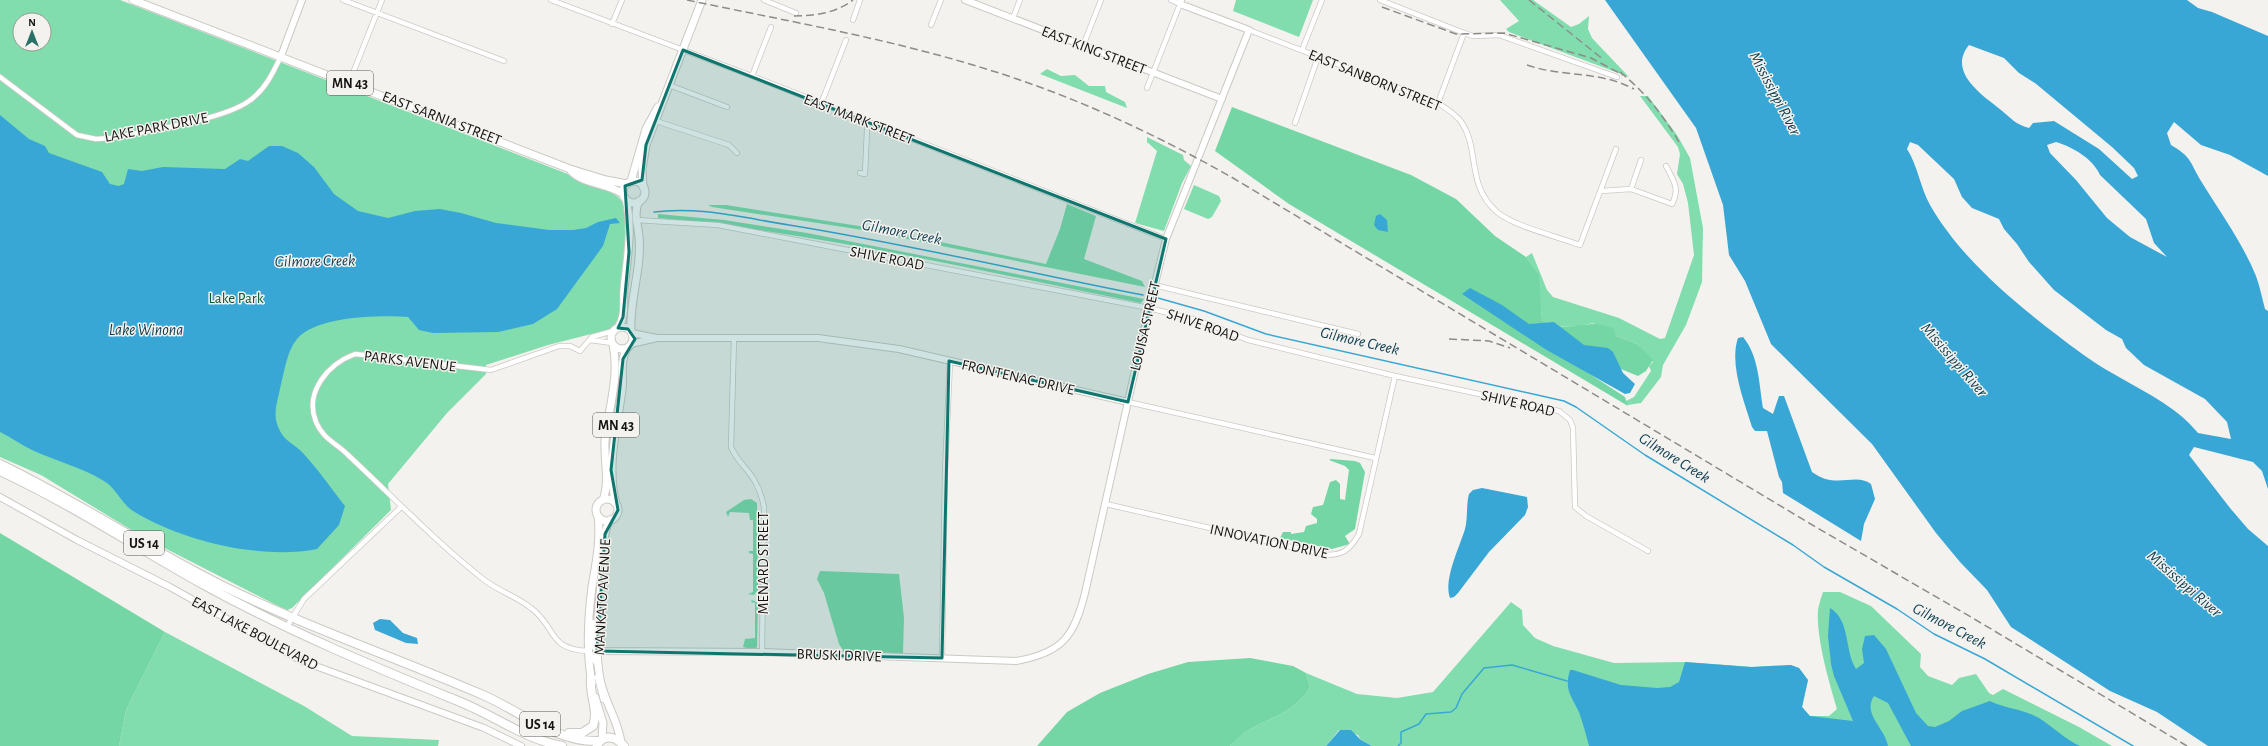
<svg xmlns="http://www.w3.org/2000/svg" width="2268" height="746" font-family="'Alegreya Sans',sans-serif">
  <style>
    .green { fill: #81ddad; fill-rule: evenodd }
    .forest { fill: #74d6a4 }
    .water { fill: #38a7d5; fill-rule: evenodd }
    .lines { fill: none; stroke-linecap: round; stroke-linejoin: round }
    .stream { stroke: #38a7d5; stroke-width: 1.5 }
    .minor-casing { stroke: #ccc9c5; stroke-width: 6 }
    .tertiary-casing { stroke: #ccc9c5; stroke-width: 8 }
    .secondary-casing { stroke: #ccc9c5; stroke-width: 9 }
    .primary-casing { stroke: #ccc9c5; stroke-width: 9 }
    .trunk-casing { stroke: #ccc9c5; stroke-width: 10 }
    .minor { stroke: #fff; stroke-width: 4.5 }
    .tertiary { stroke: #fff; stroke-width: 6 }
    .secondary { stroke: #fff; stroke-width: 7 }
    .primary { stroke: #fff; stroke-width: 7 }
    .trunk { stroke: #fff; stroke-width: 8 }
    .rail { stroke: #8e8c8a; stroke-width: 1.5; stroke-dasharray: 8 4; stroke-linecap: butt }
    .marked { fill: #0f766e; fill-opacity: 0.2; stroke: #0f766e; stroke-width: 3; stroke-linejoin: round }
    .labels { text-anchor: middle; stroke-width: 3; stroke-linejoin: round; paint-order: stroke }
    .shield { fill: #f4f2ee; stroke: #585755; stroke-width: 1 }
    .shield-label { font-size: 14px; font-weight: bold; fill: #151413 }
    .street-label { font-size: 15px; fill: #151413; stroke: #f4f2ee }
    .park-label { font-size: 15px; fill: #095838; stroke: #f4f2ee }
    .water-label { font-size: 16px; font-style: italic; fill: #114053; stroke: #f4f2ee }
  </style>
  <rect width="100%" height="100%" fill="#f4f2ee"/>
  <path class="green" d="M0,0h120l481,187c7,4 18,8 22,16 10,20 -2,91 -4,116l-8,10 -63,16 -62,20v9l-39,39 -59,71 3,26 -99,98 -5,2 -9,-4 -135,-69 -102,-62 -41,-18zM20,20h24v24h-24z
    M1236,0h77l-14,37 -66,-26z
    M1500,0h33l38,27 8,-3 10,-8 -1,13 4,9 37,39 -120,-45 -3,-3 13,-8z
    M1047,69l14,7 14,-1 14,11h16l1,6 19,10 2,6 -87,-34z
    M1640,96h8l29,39 13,23 13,70 -1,54 -16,43 -23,40 -2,12 -20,26 -14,2 -1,-4 8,-4 17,-26 -2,-5 4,-4 -16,-18 -21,-8 -23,-13c-19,5 -33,6 -51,-3l-4,-46 -12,-17 6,-4 15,37 6,7 66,21 41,21 5,-1 29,-83 -6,-52 -5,-19 -6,-10 3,-20 -2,-7z
    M1147,137l36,18 1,5 7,6 -9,17 -18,48 -29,-8 22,-72 -10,-9z
    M1194,185l25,11 2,5 -9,16 -4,2 -24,-10z
    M1067,204l29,12 -12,43 58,22 3,6 -282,-57 -151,-23 -4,-2h18l152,24 168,35 14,-35z
    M658,214l66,6 83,13 337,66 -3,4c-160,-32 -320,-70 -483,-85z
    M751,499l6,4 1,87 -4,5 -6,-1 5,-2v-38l-4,-1v-2h4v-31h-3l-1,-7 -19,-1 -2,5 -2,-5 18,-12z
    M820,571l79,3 5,44 -1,35h-58l-6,-9 -15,-51 -7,-14z
    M1823,592h17l31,14 50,48 -1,13 8,9 24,9 7,-7 17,-4 13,19 4,2 10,-6 76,38 33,19h-740l-11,-6 -3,-5 -19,-5 -13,16h-96c5,-4 9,-9 14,-13 23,-15 52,-20 66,-46l-4,-14 51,21 40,4 36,-6 78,-90 11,8 1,15 12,13 18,8 61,17 71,-1 68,5 37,-2 9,3 9,12 -6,27 7,9h20l8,-7c-8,-27 -21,-71 -19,-99 1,-6 3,-12 5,-18z
    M752,600l6,3 -1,44 -3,3 -11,-3 2,-8 10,-1v-35l-4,-1z
    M165,632l139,74 48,30 87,4 -1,6h-319l7,-36z"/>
  <path class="forest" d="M1232,107l179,68 45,24 39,37 31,21 13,18 3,45c22,11 27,6 49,4 7,-1 15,3 22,4l3,8 21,8 16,16 -7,11 -8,5 -120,-49 107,70 3,9 -339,-202 -74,-53z
    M1331,459l24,2 5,2 5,9 -10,57 -10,7 5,8 -18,5 -52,-11 3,-6h8v2l13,-2 2,-6 11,-3v-4l-6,-5 2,-7 10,-2 7,-23 6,-2 4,4v15l5,1 4,-30 -4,-4 -16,-6z
    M0,533l165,99 -39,78 -7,36h-119z
    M1250,658l43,8 13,7 4,14c-14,26 -43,31 -66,46 -5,4 -9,9 -14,13h-193l30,-34 33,-19 48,-19 40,-12z"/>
  <path class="water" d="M1605,0h582l11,8 14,4 56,24v140l-38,-21 -29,-10 -27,-23 -7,11 4,12c21,12 19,18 30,36 19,31 41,61 55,95 4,11 6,22 9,33l3,2v178l-6,-18 -9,-9 -59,-15 -5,8 41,53 18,21 20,17v200h-60l-51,-34 -47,-21 -99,-64 -24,-37 -27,-28 -24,-29 -64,-89 -101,-100 -26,-63 -16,-26 -6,-50 -27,-77zM1969,45l35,13 15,15 16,10 77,64 22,21 4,8 -6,3 -33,-30 -45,-28 -21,2 -4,5c-14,-4 -17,-9 -28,-18 -19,-15 -54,-38 -32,-65zM1910,142l8,3 36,34 8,18 10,11 27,11 5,10 13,15 12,18 25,28 52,40 16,9 4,9 18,17 61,34 22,23 4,17 -33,-6c-23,-28 -56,-42 -86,-60 -20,-11 -38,-25 -55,-38 -47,-36 -97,-78 -127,-130 -10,-18 -12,-39 -23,-56zM2056,142c17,5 37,17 44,33l46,44 8,24 13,14 -37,-20 -23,-19 -31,-38 -26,-27 -3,-8z
    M0,115l29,24 16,7 4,7 53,19 8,12 9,2 5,-2 4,-15 14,2 21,-4 62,2 15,-10 8,2 21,-15h13l16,7 16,14 20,27 24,17 30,7 27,-7 25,-2 21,4 35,10 53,7h24l13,-2 12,-6 18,-4 4,5 -10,1 -7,22 -46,63 -24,15 -35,8 -65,1 -14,-3 -11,-13c-28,-2 -92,-1 -111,22 -10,12 -12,30 -16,45 -3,17 -10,31 -1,47 5,10 14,13 22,21 15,16 29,36 43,54l-6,19 -22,24c-56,11 -136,-8 -184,-38 -12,-8 -17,-23 -29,-30 -23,-14 -48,-20 -72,-31 -11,-5 -21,-13 -32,-18z
    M1380,214l7,6 1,12 -10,-2 -4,-5 2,-9z
    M1470,288l32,17 27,19 25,-2 30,23 24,3 5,4 10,21 12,11 -5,9 -5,1 -80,-45 -83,-55z
    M1743,337c16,19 16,47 20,71l10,6 6,-18h5l28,76c24,18 43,0 59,12l4,15 -11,25 -3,17 -78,-48 -1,-11 -3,-5 -12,-46h-12l-3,-4c-8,-26 -23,-63 -14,-89z
    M1482,488l45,9 1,10 -3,8 -36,37 -31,41 -4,4 -4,1c-7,-18 10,-52 15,-69 3,-11 1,-24 4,-35l4,-4z
    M1830,608c21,13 14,42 26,61l8,-6 -2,-14 3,-13 9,-1 12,14 30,64 12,13 7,1 14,-6 13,-10 28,-10c16,8 34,8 49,17 14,9 26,21 41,28h-169l-23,-43 -14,-7c-12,18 11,32 14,50h-299c-3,-11 -6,-23 -10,-34 -8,-17 -15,-22 -9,-42h3l48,15 36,3 13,-1 9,-5 6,-20 66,5 40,-2 8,3 9,12 -6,27 8,9 43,5 -19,-45 -3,-12 -3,-28z
    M380,619l10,1 13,13 14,5 1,6 -12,-1 -31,-13 -2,-7z
    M1340,730h11l10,10 11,6h-46z"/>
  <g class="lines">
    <path class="stream" d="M654,212c45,-6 90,6 135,13 119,19 236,47 354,70
      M1158,298l46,13 62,23 298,67 12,6 69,48 148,90 31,22 73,42 37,25 51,25 148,87
      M1398,746l3,-3v-11l18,-8 7,-10 25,-2 5,-4 6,-14 22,-26 28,-3 55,16"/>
    <defs>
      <path id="minor" d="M343,0l161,61
        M551,0l201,76 414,163
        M764,0l32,13
        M1380,0l84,33 9,3 26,-1 118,42
        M1013,18l7,-18
        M853,20l7,-20
        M612,24l10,-24
        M931,25l10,-25
        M1249,30l189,73c9,6 18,11 24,20 18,28 4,62 35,89 16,14 62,25 83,33l36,-96
        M1083,46l18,-46
        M1302,50l20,-50
        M752,76l19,-49
        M0,77l77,58 19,4 15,-1c34,-7 112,-18 138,-37 16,-11 24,-28 32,-45
        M349,83l33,-83
        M669,85l58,22
        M1147,88l33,-84 -9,-4
        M1438,103l26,-70
        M821,104l25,-64
        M656,121l73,24 8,8
        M1295,123l23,-66
        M860,173l5,1 2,-44 2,-7
        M1631,189l10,-29
        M1601,191l30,-2 41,15c8,-15 2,-23 -6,-38
        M636,220l82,5 431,83 51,13 48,19 147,36 164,35 11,9 3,8 2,79 11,9 62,35
        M1154,285l204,49
        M734,338l-3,109c6,14 14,19 22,31 5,8 9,19 11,29l-2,145
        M590,340l22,3
        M1128,402l247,56
        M1106,504l216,50c19,3 28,-4 37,-20l36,-158
        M286,628l18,-29 97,-92
        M942,658l3,-187 5,-109
        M596,663l-7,-12c-42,-1 -32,-24 -58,-43 -15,-12 -33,-17 -48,-29 -48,-38 -91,-83 -136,-125 -11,-11 -24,-15 -31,-32 -12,-30 12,-58 39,-68l136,16 68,-24h11l10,5 12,-14 21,-6
        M597,677l6,23"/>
      <path id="tertiary" d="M965,0l257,99
        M281,56l21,-56
        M632,333l25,5
        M631,344l26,-6h161l81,11 229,53
        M0,497l77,43 93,47 132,74 182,67 37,18
        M592,623v19l5,9 165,1 254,9c46,-8 58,-24 69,-68l64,-285 17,-69 83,-209 -69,-26 1,-4"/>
      <path id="secondary" d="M631,181l15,-52 12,-22
        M643,187l-1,-18 4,-24 56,-145"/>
      <path id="primary" d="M133,0l437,169 36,11 21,4
        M571,171c14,14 37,12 52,23
        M623 192a11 11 0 1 1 22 0a11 11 0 1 1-22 0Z
        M611 338a11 11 0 1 1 22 0a11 11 0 1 1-22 0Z
        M618,328c8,-12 5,-26 6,-39 3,-30 9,-60 2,-90
        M631,332c-2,-32 11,-63 8,-95 -1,-13 -6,-24 0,-36
        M596 510a11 11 0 1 1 22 0a11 11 0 1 1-22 0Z
        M603,500c7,-18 1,-40 2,-59 3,-31 15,-64 8,-96
        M616,504c-10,-39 1,-75 6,-114 2,-14 -3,-30 6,-43
        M610,520c-8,13 -5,28 -7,42 -3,39 -10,78 -3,117 4,22 18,41 21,63
        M592,683c-6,-31 -4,-65 0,-96 4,-24 9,-47 6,-71
        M595,697l8,26 -1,16"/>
      <path id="trunk" d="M0,464c77,37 148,85 225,123 84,41 172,71 258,108 37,16 74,48 116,46
        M0,471c71,33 137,77 206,115 82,45 166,80 252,115 36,14 66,38 104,45
        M569,733h13l11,-7c6,-16 -4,-31 -2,-48
        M597,745c8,-12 19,-8 27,1"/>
    </defs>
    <use href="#minor" class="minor-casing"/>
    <use href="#tertiary" class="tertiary-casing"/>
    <use href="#secondary" class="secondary-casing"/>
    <use href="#primary" class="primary-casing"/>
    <use href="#trunk" class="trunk-casing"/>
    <use href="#minor" class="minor"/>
    <use href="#tertiary" class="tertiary"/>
    <use href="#secondary" class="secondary"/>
    <use href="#primary" class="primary"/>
    <use href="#trunk" class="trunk"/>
    <path class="rail" d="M687,0c95,20 193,37 286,65 92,27 177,66 260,113l576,345 167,97 211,126
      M1529,0l75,60
      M1382,7l74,27 48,-1 87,25 32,17
      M794,16c21,0 42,-3 59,-16
      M1527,65c38,13 71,5 107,24
      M1620,72c25,20 43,43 59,70
      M1449,339l40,2 21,7"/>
  </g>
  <path class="marked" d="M683,50l483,189 -38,163 -179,-41 -7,297 -345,-7 8,-117 13,-24 -7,-40 12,-111 12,-20 -7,-10 -10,-1 5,-11 6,-65 -4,-66 17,-6 4,-35z"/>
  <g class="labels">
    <g class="shield">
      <rect x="327" y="71" width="46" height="24" rx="3"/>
      <rect x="593" y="413" width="46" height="24" rx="3"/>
      <rect x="124" y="531" width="40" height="24" rx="3"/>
      <rect x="520" y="712" width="40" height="24" rx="3"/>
    </g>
    <g class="shield-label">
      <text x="350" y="88">MN 43</text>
      <text x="616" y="430">MN 43</text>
      <text x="144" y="548">US 14</text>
      <text x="540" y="729">US 14</text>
    </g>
    <g class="street-label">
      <text transform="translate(1094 50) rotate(21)" y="5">EAST KING STREET</text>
      <text transform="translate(1375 80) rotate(22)" y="5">EAST SANBORN STREET</text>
      <text transform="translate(442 118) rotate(21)" y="5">EAST SARNIA STREET</text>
      <text transform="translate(859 119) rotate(21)" y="5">EAST MARK STREET</text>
      <text transform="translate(156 127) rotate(-11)" y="5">LAKE PARK DRIVE</text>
      <text transform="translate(887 258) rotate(11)" y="5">SHIVE ROAD</text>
      <text transform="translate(1203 325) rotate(19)" y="5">SHIVE ROAD</text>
      <text transform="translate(1145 326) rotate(-77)" y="5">LOUISA STREET</text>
      <text transform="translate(410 361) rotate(7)" y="5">PARKS AVENUE</text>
      <text transform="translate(1018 377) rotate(13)" y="5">FRONTENAC DRIVE</text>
      <text transform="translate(1518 403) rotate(13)" y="5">SHIVE ROAD</text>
      <text transform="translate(1269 541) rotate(12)" y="5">INNOVATION DRIVE</text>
      <text transform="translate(763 563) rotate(-90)" y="5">MENARD STREET</text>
      <text transform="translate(602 597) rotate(-87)" y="5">MANKATO AVENUE</text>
      <text transform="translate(255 633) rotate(28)" y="5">EAST LAKE BOULEVARD</text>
      <text transform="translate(839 655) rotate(2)" y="5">BRUSKI DRIVE</text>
    </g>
    <g class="park-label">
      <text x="236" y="303">Lake Park</text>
    </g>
    <g class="water-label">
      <text transform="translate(1776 93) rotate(62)" y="6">Mississippi River</text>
      <text transform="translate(902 231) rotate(11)" y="6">Gilmore Creek</text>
      <text transform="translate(315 260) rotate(-1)" y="6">Gilmore Creek</text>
      <text x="146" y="335">Lake Winona</text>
      <text transform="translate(1360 340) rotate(13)" y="6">Gilmore Creek</text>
      <text transform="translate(1955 359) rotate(49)" y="6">Mississippi River</text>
      <text transform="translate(1675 457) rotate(32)" y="6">Gilmore Creek</text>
      <text transform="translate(2185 583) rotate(41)" y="6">Mississippi River</text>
      <text transform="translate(1950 625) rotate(28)" y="6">Gilmore Creek</text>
    </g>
  </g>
  <g transform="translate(32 32)"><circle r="19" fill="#f4f2ee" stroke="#9b9996"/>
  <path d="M0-3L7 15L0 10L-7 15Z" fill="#297066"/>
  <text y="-6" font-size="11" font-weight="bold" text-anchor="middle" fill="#151413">N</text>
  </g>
</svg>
